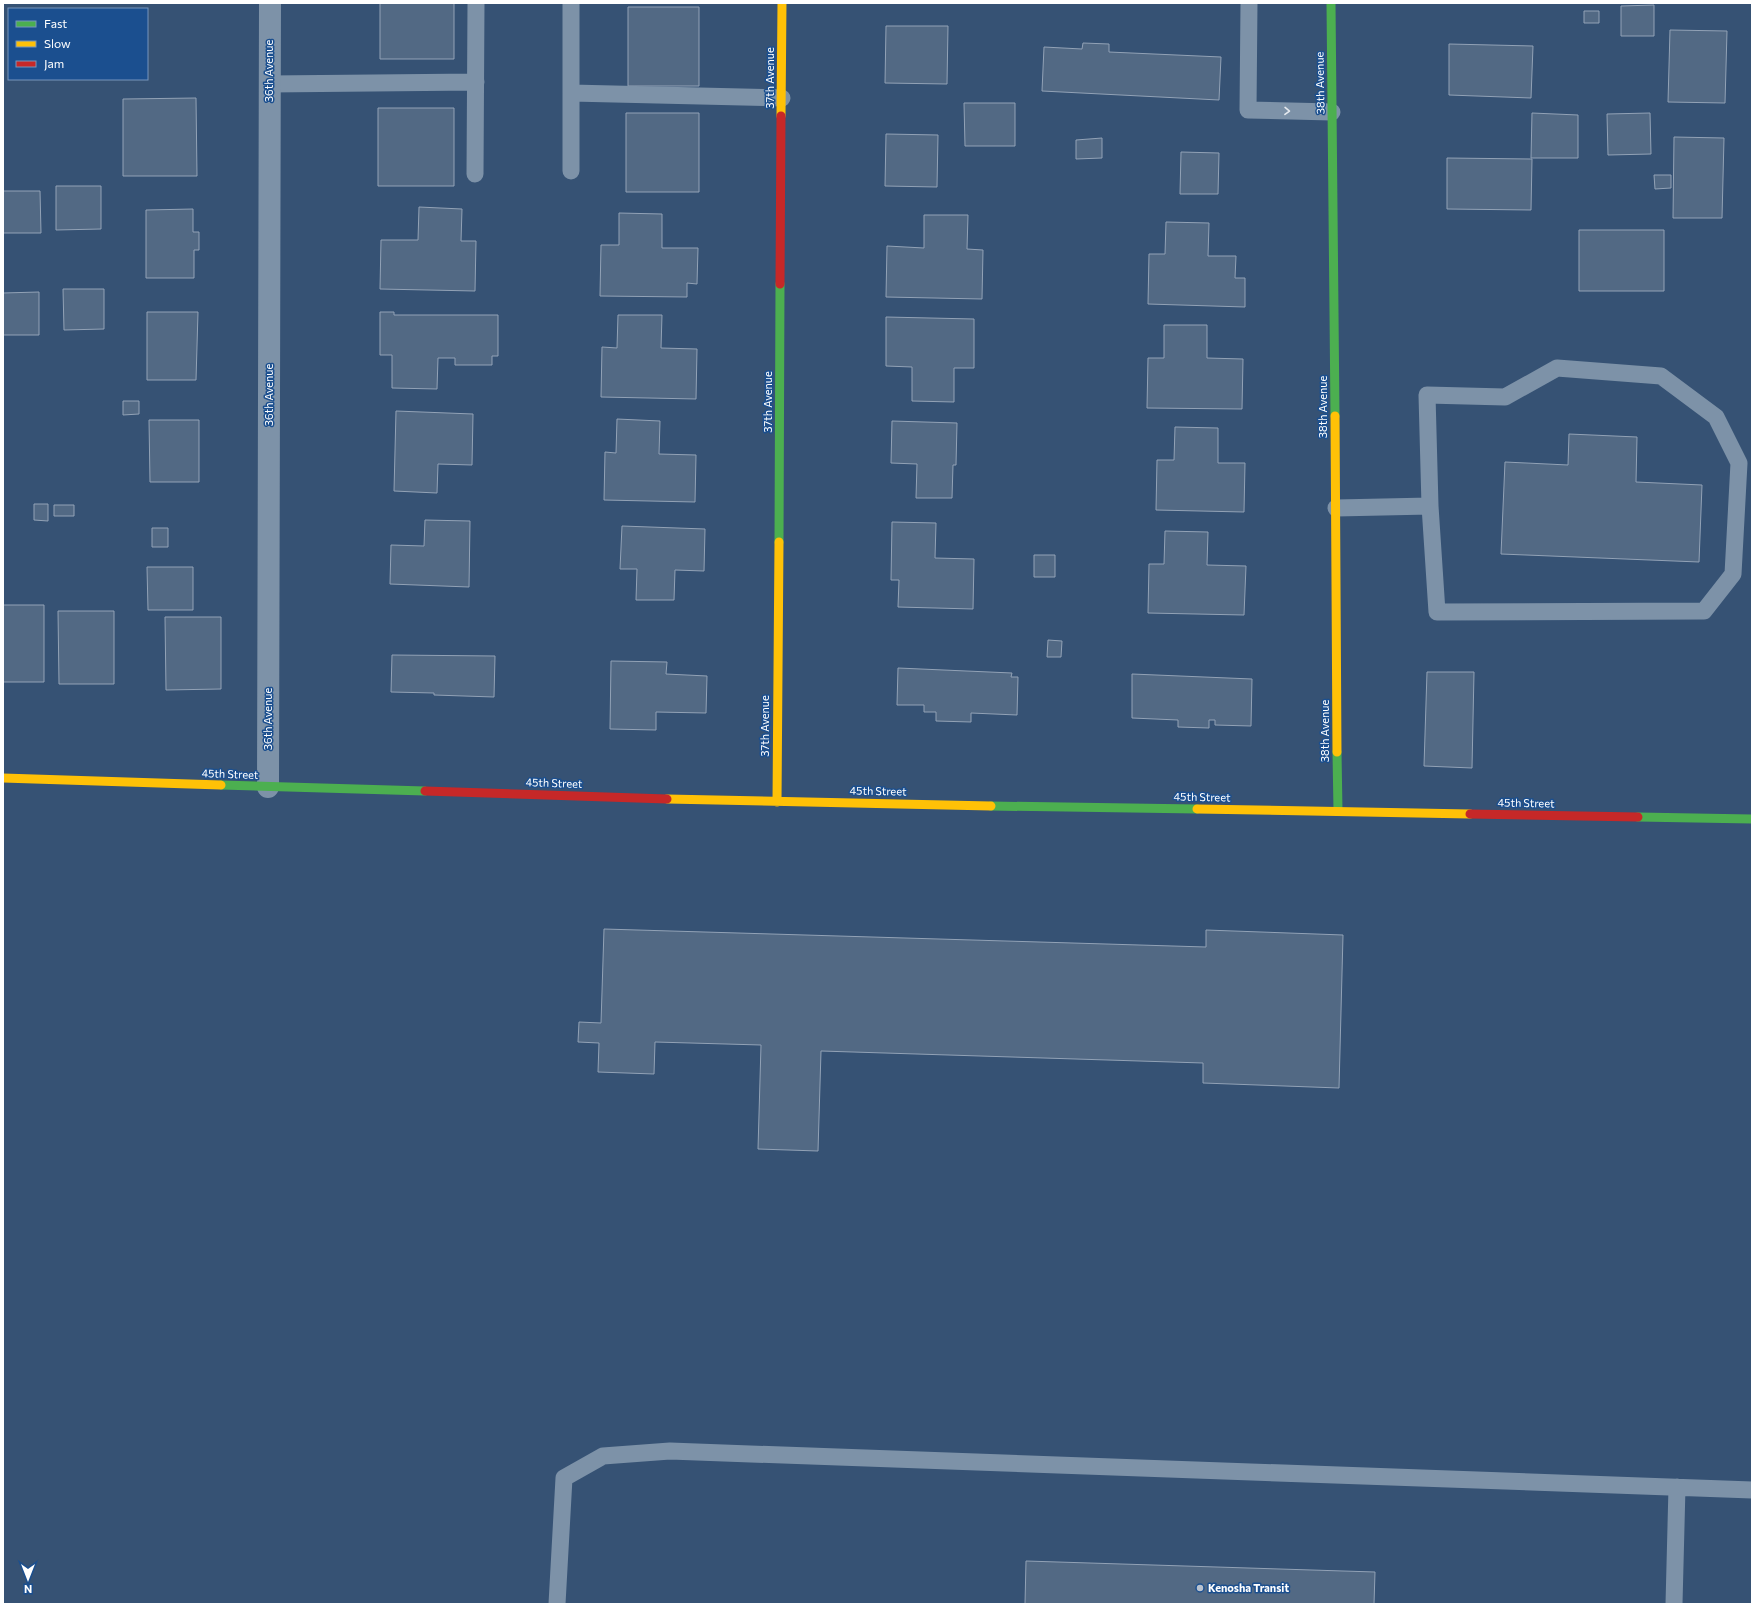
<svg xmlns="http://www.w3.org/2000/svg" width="1755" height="1607" font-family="Commissioner,sans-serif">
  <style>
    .building { fill: #526984; stroke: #92a2b6 }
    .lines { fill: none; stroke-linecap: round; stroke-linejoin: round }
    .lane { stroke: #7d92a8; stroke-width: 17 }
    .street { stroke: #7d92a8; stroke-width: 22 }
    .fast { stroke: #4caf50; stroke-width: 9 }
    .slow { stroke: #ffc107; stroke-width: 9 }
    .jam { stroke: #c62828; stroke-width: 9 }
    .oneway { stroke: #e5e9ee }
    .poi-dot { fill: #b9c2ce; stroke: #1b4f8f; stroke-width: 1.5 }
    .labels { text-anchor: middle; stroke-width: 3; stroke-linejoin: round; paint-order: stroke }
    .street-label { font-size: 11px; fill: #fff; stroke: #1b4f8f }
    .poi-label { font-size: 11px; font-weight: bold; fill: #fff; stroke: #1b4f8f; text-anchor: start }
  </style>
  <rect width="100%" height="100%" fill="#365274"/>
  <path class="building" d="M380,3h74v56h-74z
    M1654,5v31h-33v-30z
    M628,7h71v79h-71z
    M1584,11h15v12h-15z
    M886,26h62l-1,58 -62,-1z
    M1670,30l57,1 -2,72 -57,-1z
    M1083,43l26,1v8l112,5 -2,43 -177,-9 2,-44 38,2z
    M1449,44l84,2 -2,52 -82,-3z
    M196,98l1,78h-74v-77z
    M964,103h51v43h-50z
    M378,108h76v78h-76z
    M626,113h73v79h-73z
    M1532,113l46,2v43h-47z
    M1650,113l1,41 -43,1 -1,-41z
    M886,134l52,1 -1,52 -52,-1z
    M1674,137l50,1 -2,80h-49z
    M1102,138v20l-26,1v-19z
    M1181,152l38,1 -1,41h-38z
    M1447,158l85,1 -1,51 -84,-1z
    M1654,175h17v13l-16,1z
    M56,186h45v43l-45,1z
    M3,191h37l1,42h-38z
    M419,207l43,2 -1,32h15l-1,50 -95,-2 1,-49h37z
    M193,209v23h6v18h-5v28h-48v-68z
    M619,213l43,1v34h36l-1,36 -10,-1v14l-87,-1 1,-51h18z
    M924,215h44l-1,34 16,1 -1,49 -96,-2 1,-51 37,2z
    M1166,222l43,1 -1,33h28l-1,22h10v29l-97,-3 1,-50h16z
    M1579,230h85v61h-85z
    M63,289h41v40l-40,1z
    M39,292v43h-36v-42z
    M147,312h51l-2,68h-49z
    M380,312h14v3h104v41h-6v9h-37v-7h-17l-1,31 -45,-1v-33h-12z
    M618,315h44l-1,33 36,1 -1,50 -95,-2 1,-50 15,1z
    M886,317l88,2v49h-20v34l-42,-1v-34l-26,-1z
    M1164,325h43v33l36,1 -1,50 -95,-1 1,-50h16z
    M123,401h16v13l-16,1z
    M396,411l77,3 -1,51 -34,-1 -1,29 -43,-2z
    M617,419l43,2 -1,33 37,1 -1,47 -91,-2 1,-48 11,1z
    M149,420h50v62h-49z
    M892,421l65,2 -1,42h-3l-1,33h-36l1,-34 -26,-1z
    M1175,427l43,1v35h27l-1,49 -88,-2 1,-50h17z
    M1569,434l68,3 -1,45 66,3 -3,77 -198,-8 4,-92 63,3z
    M34,504h14v17l-14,-1z
    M54,505h20v11h-20z
    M425,520l45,1 -1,66 -79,-3 1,-39 33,1z
    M892,522l44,1 -1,35 39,1 -1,50 -75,-2 1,-27h-8z
    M622,526l83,3 -1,42 -29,-1 -1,30h-38l1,-31h-17z
    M152,528h16v19h-16z
    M1165,531l43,1 -1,33 39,1 -2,49 -96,-2 1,-49h15z
    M1034,555h21v22h-21z
    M147,567h46v43h-45z
    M3,605h41v77h-41z
    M58,611h56v73h-55z
    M165,617h56v72l-55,1z
    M1048,640l14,1 -1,16h-14z
    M392,655l103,1 -1,41 -60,-2v-2l-43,-1z
    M611,661l56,1 -1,12 41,2 -1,37 -50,-1v18l-46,-1z
    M898,668l114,5 -1,4h7l-1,38 -46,-2v9l-35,-1v-9h-12v-7h-27z
    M1427,672h47l-2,96 -48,-2z
    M1132,674l120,5 -1,47 -36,-1v-5h-6v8l-31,-1v-7l-46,-2z
    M604,929l602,18v-17l137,5 -4,153 -136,-5v-20l-382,-12 -3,100 -60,-2 3,-104 -106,-3 -1,32 -56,-2 1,-29 -21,-1 1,-20 22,1z
    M1026,1561l349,11 -1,32h-349z"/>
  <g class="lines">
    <path class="lane" d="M571,3v168
      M1249,3l-1,107 84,2
      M269,84l207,-2
      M571,93l211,5
      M475,174l1,-171
      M1336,508l94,-2 7,106 267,-1 29,-37 6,-111 -23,-46 -55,-41 -104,-8 -52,29 -78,-2 3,111
      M557,1604l7,-126 39,-22 67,-5 1082,39
      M1674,1604l3,-117"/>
    <path class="street" d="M268,787l2,-784"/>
    <path class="fast" d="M1331,3l4,413
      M779,542l1,-258
      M1337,752l1,59
      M221,785l204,6
      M991,806l206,3
      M1638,817l114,2"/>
    <path class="slow" d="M781,116l1,-113
      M1335,416l2,336
      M3,778l218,7
      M667,799l324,7
      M777,802l2,-260
      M1197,809l273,5"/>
    <path class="jam" d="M780,284l1,-168
      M425,791l242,8
      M1470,814l168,3"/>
  </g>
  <defs><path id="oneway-chevron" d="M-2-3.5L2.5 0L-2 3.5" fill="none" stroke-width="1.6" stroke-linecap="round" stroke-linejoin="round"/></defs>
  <use class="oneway" href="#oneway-chevron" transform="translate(1287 111) rotate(1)"/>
  <circle class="poi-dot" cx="1200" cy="1588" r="4"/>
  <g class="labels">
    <g class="street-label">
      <text transform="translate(269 71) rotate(-90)" y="4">36th Avenue</text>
      <text transform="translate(770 78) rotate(-90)" y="4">37th Avenue</text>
      <text transform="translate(1320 83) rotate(-91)" y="4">38th Avenue</text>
      <text transform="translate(269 395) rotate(-90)" y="4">36th Avenue</text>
      <text transform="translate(768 402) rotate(-90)" y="4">37th Avenue</text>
      <text transform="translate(1323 407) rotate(-90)" y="4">38th Avenue</text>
      <text transform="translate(268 719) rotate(-90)" y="4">36th Avenue</text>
      <text transform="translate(765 726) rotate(-90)" y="4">37th Avenue</text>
      <text transform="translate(1325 731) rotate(-90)" y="4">38th Avenue</text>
      <text transform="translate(230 774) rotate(2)" y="4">45th Street</text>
      <text transform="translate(554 783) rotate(2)" y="4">45th Street</text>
      <text transform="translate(878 791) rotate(1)" y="4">45th Street</text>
      <text transform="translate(1202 797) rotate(1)" y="4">45th Street</text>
      <text transform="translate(1526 803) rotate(1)" y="4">45th Street</text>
    </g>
    <g class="poi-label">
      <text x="1208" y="1592">Kenosha Transit</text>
    </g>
  </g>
  <rect width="1755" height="1607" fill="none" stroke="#ffffff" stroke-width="8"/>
  <rect x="8" y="8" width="140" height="72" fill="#1b4f8f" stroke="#7695bc"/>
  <rect x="16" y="21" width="20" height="6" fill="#4caf50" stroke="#7695bc"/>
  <text x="44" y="28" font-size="12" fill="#ffffff">Fast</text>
  <rect x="16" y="41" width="20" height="6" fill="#ffc107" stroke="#7695bc"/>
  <text x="44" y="48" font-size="12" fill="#ffffff">Slow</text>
  <rect x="16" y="61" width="20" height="6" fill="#c62828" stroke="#7695bc"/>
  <text x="44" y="68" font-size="12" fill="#ffffff">Jam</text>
  <g transform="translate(28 1579) rotate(180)" stroke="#1b4f8f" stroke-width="3" paint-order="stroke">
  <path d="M0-3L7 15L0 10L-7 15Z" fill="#ffffff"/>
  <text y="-6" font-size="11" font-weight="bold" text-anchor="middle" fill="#ffffff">N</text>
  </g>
</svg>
